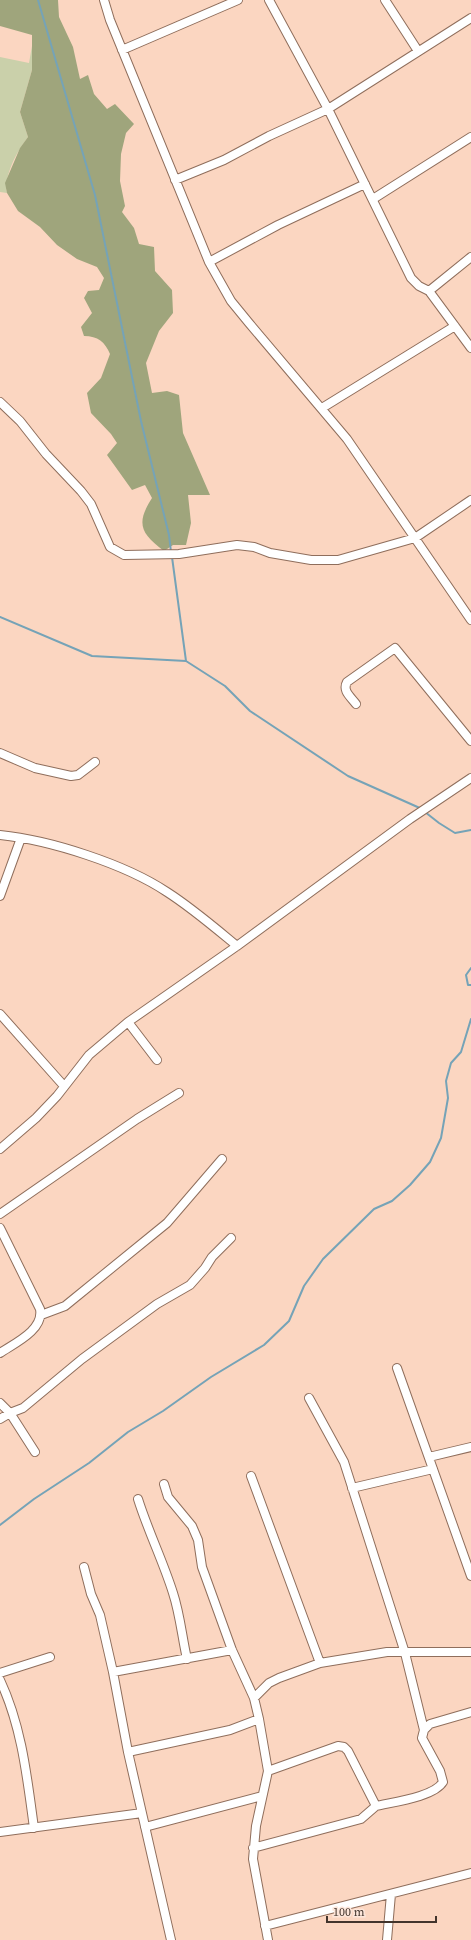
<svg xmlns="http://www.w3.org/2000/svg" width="471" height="1940" font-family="'Source Serif 4',serif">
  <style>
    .green { fill: #cad0aa }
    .forest { fill: #9fa57c }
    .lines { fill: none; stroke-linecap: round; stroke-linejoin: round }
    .stream { stroke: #75a3b7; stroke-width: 2 }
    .street-casing { stroke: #8f6e5c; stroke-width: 10 }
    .street { stroke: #fff; stroke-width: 8 }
  </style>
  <rect width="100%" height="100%" fill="#fbd6c1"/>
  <path class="green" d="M32,46v24l-12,42 8,25c-11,15 -24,37 -21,56l-7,-1v-135l29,6z"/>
  <path class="forest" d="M0,0h58l1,17 14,30 7,32 8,-4 6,19 13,15 8,-5 19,20 -8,9 -5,21 -1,27 5,25 -3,6 12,16 5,16 15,3 1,24 17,19 1,23 -14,18 -13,32 6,30 15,-2 12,4 4,38 27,62h-22l3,28 -5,22h-13l-9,6c-24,-18 -28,-28 -12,-53l-7,-13 -13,5 -25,-35 10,-12 -6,-9 -20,-21 -4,-20 14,-15 9,-24c-5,-12 -12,-18 -26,-18l-3,-9 11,-14 -8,-15 4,-7 11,-1 5,-12 -7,-11 -20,-8 -20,-14 -17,-18 -22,-16 -11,-18 -2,-10 15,-35 8,-11 -8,-25 12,-42v-35l-32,-9z"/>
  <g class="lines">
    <path class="stream" d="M38,0l57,195 46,226 28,114 2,17
      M172,557l14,104
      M0,617l92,39 94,5 39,25 25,25 98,65 74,33
      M425,812l14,11 16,10 16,-3
      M471,968l-5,7 2,10h3
      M0,1525l34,-26 55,-36 39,-31 35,-21 48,-34 53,-32 25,-24 15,-35 19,-27 51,-50 18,-8 18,-16 20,-23 11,-24 7,-40 -2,-17 5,-18 10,-11 10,-33"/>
    <defs>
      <path id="street" d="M104,0l6,20 99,242 22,39 18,22 98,116 124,181
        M269,0l59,109 83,169 8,8 10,5 42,57
        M385,0l33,51
        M122,50l116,-50
        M175,180l49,-20 45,-24 59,-27 143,-91
        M373,199l98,-62
        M209,262l69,-37 87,-41
        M429,291l42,-34
        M0,402l20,19 26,33 35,37 10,13 19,43 14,8 55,-1 58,-9 17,2 16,6 41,7h27l77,-22 56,-38
        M322,408l133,-82
        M356,704c-5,-7 -14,-13 -9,-22l48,-34 76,93
        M0,753l35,15 36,8 7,-1 17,-13
        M0,835c50,5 125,29 167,57 25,16 47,35 70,54
        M0,896l21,-58
        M0,1014l64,72
        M128,1022l109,-76 173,-127 61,-41
        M0,1149l36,-31 21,-22 32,-41 39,-33 29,38
        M0,1214l137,-95 42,-26
        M0,1228l40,81c4,21 -25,34 -40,44
        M41,1315l24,-9 102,-83 55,-64
        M397,1368l74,208
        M309,1398l35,64 61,191 19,77 -2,8 18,33 3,11c-9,15 -50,20 -67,24
        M0,1403l10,10 13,-5 59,-49 75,-55 33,-19 15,-17 7,-11 19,-19
        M0,1419l10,-6 25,39
        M429,1457l42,-10
        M251,1476l69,187
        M164,1484l4,13 24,29 6,14 4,27 30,83 22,48 5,21 9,52 -12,55 -3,33 15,81
        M352,1488l81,-19
        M138,1499c10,32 25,62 35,94 7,21 9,44 14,66
        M84,1567l7,27 9,21 13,57 15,80 43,188
        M113,1672l119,-22
        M0,1673l50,-16
        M0,1680c22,47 27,97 34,148
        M254,1698l15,-15 10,-5 41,-15 67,-11h84
        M424,1730l6,-6 41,-12
        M128,1752l102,-22 29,-11
        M145,1827l117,-31
        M0,1832l142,-19
        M253,1848l108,-29 15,-13 -28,-55 -4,-4 -6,-1 -70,25
        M265,1926l206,-53
        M387,1940l4,-46"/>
    </defs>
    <use href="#street" class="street-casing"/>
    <use href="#street" class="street"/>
  </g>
  <path d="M327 1916v6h109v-6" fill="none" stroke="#42342c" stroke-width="2"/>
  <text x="333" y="1916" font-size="12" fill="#42342c" stroke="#fde6da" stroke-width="3" paint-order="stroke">100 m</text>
</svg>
